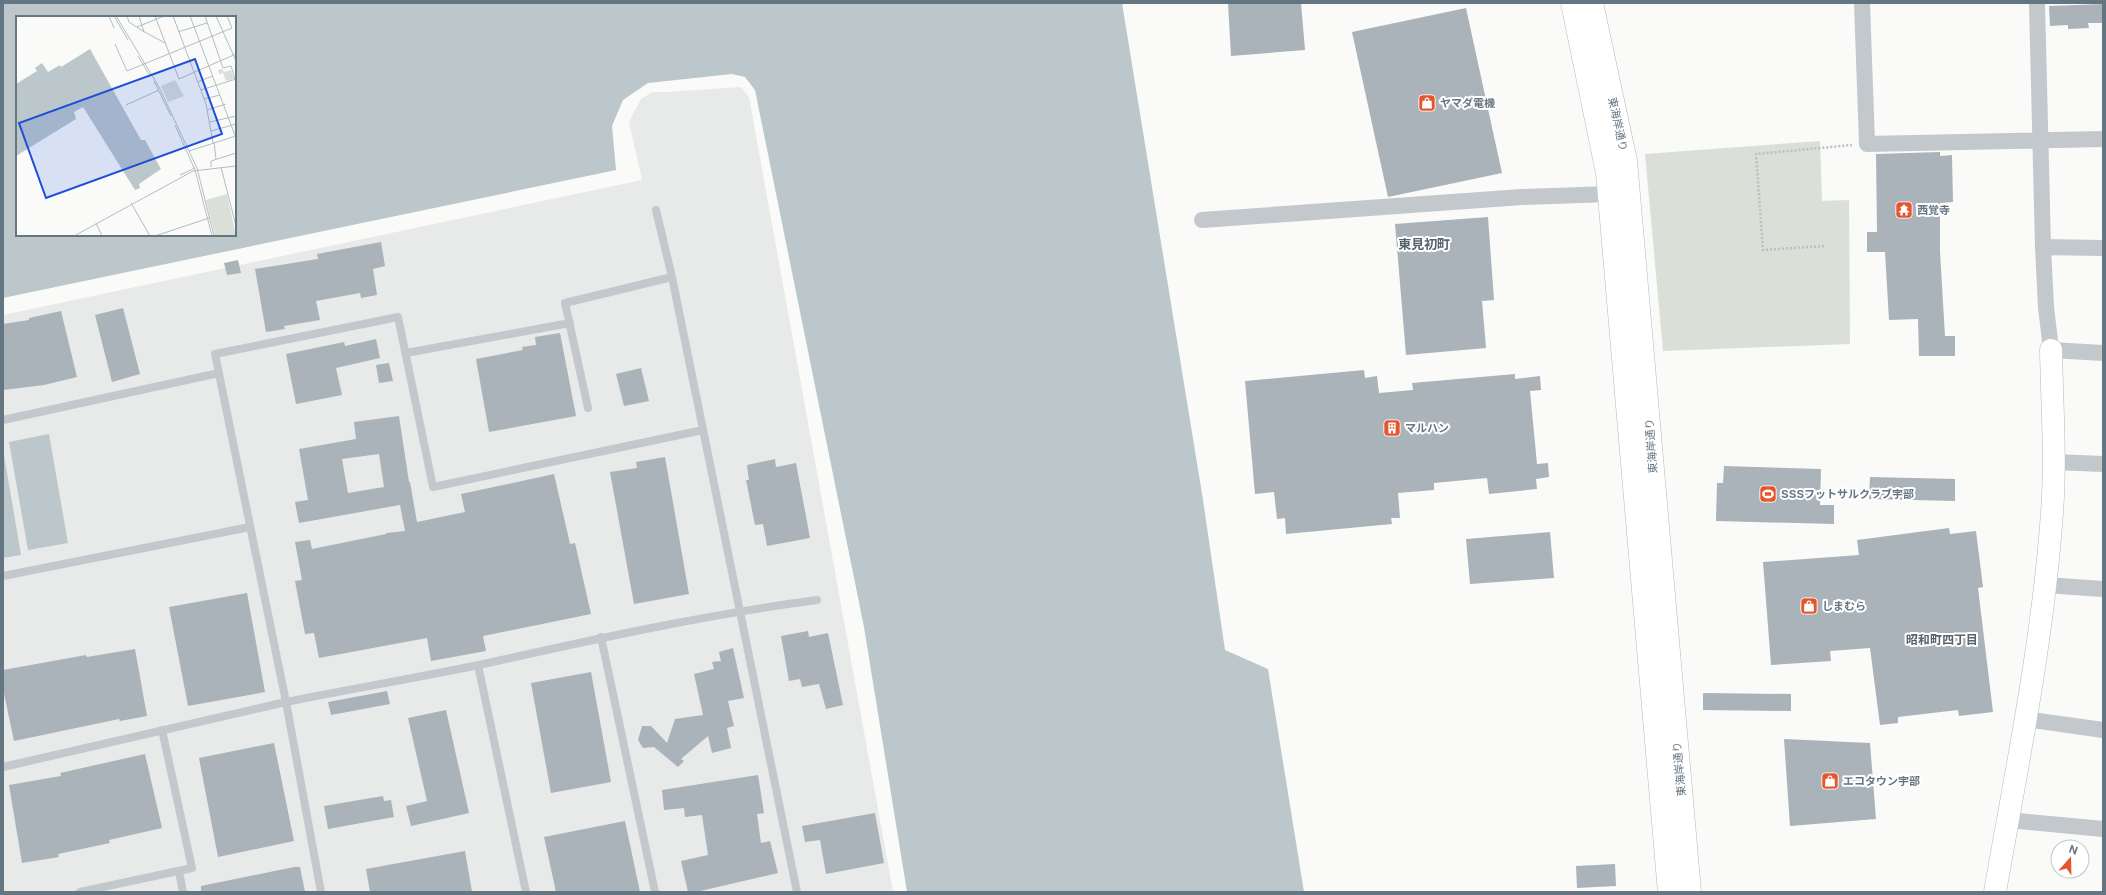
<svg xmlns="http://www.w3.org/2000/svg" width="2106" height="895" font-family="'Public Sans','Noto Sans JP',sans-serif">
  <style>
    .built { fill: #e8e9e9 }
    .green { fill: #dadfd7 }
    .water { fill: #bbc7cb; fill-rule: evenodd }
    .building { fill: #aab3b9; fill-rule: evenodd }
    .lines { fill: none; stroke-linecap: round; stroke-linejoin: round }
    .secondary-casing { stroke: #b3babf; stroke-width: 23 }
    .path { stroke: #bbbfc2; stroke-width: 2.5; stroke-dasharray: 2 2; stroke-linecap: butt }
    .lane { stroke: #c3c8cc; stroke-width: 8 }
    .street { stroke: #c3c8cc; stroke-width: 16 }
    .secondary { stroke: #fff; stroke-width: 22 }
    .labels { text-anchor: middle; stroke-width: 4; stroke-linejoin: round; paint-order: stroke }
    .poi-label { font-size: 11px; font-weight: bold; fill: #657683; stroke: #fff; text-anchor: start }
    .street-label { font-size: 11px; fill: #657683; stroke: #fff }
    .neighbourhood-label { font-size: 12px; font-weight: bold; fill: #57646e; stroke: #fff }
    .quarter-label { font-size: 13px; font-weight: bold; fill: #57646e; stroke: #fff }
    .inset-road { fill: none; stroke: #b5bdc2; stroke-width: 1 }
    .view { fill: #1d4ed8; fill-opacity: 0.15; stroke: #1d4ed8; stroke-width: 2 }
    .inset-edge { fill: none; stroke: #657683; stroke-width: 2 }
  </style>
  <rect width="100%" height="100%" fill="#fafaf8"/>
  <path class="built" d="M741,87l8,10 144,795h-890v-577l639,-135 -13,-58 12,-23 11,-7h14z"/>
  <path class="green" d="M1820,141l2,60 27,-1 1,144 -187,7 -18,-197z"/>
  <path class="water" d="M3,3h1119l81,497 22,150 43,19 36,223h-397l-43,-265 -109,-537 -10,-13 -13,-3 -84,9 -25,17 -11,26 4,44 -613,128zM17,17h218v218h-218z
    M49,434l19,109 -40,7 -19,-108z
    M3,449l18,106 -18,3z"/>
  <path class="building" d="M1228,3h73l4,47 -74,6z
    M2103,4v19h-15l1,5 -21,1v-4l-18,1 -1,-20z
    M1466,8l36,165 -114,24 -36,-165z
    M1940,152v4l12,-1 1,47 -13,1v49l5,84h10v20h-36l-1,-37 -29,1 -4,-68h-18v-20h10l-1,-78z
    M1488,217l6,83 -12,1 4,47 -80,7 -11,-131z
    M381,242l4,24 -12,3 4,26 -16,3 -1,-5 -44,8 4,19 -36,6 1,3 -19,3 -11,-63 63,-10 -1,-5z
    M238,260l3,13 -14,2 -3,-12z
    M123,308l17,66 -28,8 -17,-67z
    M61,311l16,66 -33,8 -41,5v-66l26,-4v-2z
    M560,333l16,83 -87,16 -13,-73 47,-9 -1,-3 14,-2 -1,-8z
    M376,339l4,19 -44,10 6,27 -46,9 -10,-50 58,-12 1,4z
    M389,363l4,18 -14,2 -3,-18z
    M641,368l8,33 -25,5 -8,-32z
    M1364,370l1,8 12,-2 2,17 34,-3 -1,-7 103,-9v5l25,-3 1,14 -11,1 7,73 11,-1 1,14 -13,2 1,10 -48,5 -2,-16 -53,5v7l-36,3 2,25h-9l1,6 -106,10 -1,-16 -8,1 -3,-27 -19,2 -10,-113z
    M399,416l10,66h1l7,40 48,-10 -4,-18 93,-20 16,70 5,-1 16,71 -108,22 3,15 -55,10 -4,-23 -108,20 -5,-25 -9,1 -10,-53 7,-1 -7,-38 15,-2 2,9 74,-15v-1l19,-2 -5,-26 -101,18 -4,-21 13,-2 -9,-51 57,-10 -2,-17zM379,454l5,33 -36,6 -6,-34z
    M665,457l24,137 -55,10 -24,-132 27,-4 -1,-6z
    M775,459l1,8 20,-4 14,75 -43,8 -4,-22 -8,1 -9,-45h3l-2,-15z
    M1724,466l97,3 -1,36h14v19l-118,-3 1,-38h6z
    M1870,477l85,2v22l-86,-2z
    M1949,528l1,6 26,-3 7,56 -5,1 15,124 -34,4 -1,-6 -60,7v6l-18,2 -10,-77 -40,3 1,10 -60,4 -8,-103 96,-7 -2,-15z
    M1550,532l4,46 -84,6 -4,-45z
    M247,593l18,99 -77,14 -19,-99z
    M808,631l1,6 19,-4 15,72 -17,4 -7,-25 -17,3 -2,-8 -11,2 -8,-45z
    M733,648l11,50 -16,3 6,25 -7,2 4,20 -19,5 -4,-17 -27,23 3,2 -6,6 -24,-20 -11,1 -5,-8 4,-14h9l16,17 8,-24 28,-4 -9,-41 20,-5 -2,-7 9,-1 -2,-9z
    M135,649l12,67 -27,5 -1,-2 -105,22 -11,-52v-19l83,-15 1,2z
    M591,672l20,110 -60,11 -20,-110z
    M387,691l3,13 -59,11 -3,-13z
    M1703,693l88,1v17l-88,-1z
    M446,710l23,103 -58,13 -5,-20 21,-5 -19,-83z
    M1784,739l86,4 6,76 -86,7z
    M274,743l20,98 -76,16 -19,-99z
    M145,754l17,74 -53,12 1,3 -52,11 1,3 -37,6 -13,-78 52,-9 -1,-3z
    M758,775l6,38 -7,1 4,29 9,-2 8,32 -82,19h-8l-7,-31 27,-6 -6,-40 -17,2 -1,-9 -20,2 -2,-20z
    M383,796l1,5 7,-1 3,17 -66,12 -4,-23z
    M875,813l9,50 -58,11 -6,-34 -15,2 -3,-16z
    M625,821l15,71h-84l-12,-55z
    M465,851l7,41h-102l-4,-23z
    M1615,864l1,22 -39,2 -1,-22z
    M294,867h6l5,25h-104v-6z"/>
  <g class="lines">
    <defs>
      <path id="secondary" d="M1572,3l35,170 62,719
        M1592,3l34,158 64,731
        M1995,892c22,-126 48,-251 57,-379 4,-54 0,-109 -1,-163"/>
    </defs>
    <use href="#secondary" class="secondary-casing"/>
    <path class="path" d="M1824,246l-61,4 -7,-96 96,-9"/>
    <path class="lane" d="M656,210l16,67 125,615
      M406,353l164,-30
      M588,408l-23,-105 107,-26
      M3,420l216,-47
      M3,576l247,-49
      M601,637l54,255
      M478,665l48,227
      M3,767l283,-65 -71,-348 183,-37 35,170 270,-57
      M179,871l4,21
      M80,892l112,-24 -30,-138
      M321,892l-35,-190c65,-13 129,-24 193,-37 112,-25 224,-50 338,-65"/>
    <path class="street" d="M1862,3l5,141 236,-5
      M2037,3l6,244 3,60 5,43 52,3
      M1202,220l320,-23 87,-3
      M2043,247l60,1
      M2054,462l49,2
      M2045,585l58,4
      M2025,719l78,11
      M2008,820l95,9"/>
    <use href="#secondary" class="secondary"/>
  </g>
  <defs>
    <symbol id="shop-square" viewBox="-11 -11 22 22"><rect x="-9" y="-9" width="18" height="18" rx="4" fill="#e4572e" stroke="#fff"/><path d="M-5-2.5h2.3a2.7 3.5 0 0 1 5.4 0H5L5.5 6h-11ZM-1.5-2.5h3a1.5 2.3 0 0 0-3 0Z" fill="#fff"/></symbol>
    <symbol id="temple-square" viewBox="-11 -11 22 22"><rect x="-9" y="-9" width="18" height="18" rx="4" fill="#e4572e" stroke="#fff"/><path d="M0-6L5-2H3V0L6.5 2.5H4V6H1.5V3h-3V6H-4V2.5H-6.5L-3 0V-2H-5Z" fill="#fff"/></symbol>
    <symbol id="building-square" viewBox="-11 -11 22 22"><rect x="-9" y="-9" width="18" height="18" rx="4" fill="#e4572e" stroke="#fff"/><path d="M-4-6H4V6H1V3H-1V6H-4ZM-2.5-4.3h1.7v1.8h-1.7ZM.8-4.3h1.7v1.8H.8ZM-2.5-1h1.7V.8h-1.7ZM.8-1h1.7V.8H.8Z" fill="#fff"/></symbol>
    <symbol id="stadium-square" viewBox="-11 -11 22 22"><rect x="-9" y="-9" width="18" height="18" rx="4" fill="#e4572e" stroke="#fff"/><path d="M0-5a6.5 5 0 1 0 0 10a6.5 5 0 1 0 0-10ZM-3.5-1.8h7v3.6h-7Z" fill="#fff"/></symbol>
  </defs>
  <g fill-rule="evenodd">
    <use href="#shop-square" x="1417" y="93" width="20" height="20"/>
    <use href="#temple-square" x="1894" y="200" width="20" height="20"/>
    <use href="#building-square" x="1382" y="418" width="20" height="20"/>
    <use href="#stadium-square" x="1758" y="484" width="20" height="20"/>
    <use href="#shop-square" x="1799" y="596" width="20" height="20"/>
    <use href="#shop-square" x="1820" y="771" width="20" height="20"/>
  </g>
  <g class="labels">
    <g class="poi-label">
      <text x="1440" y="107">ヤマダ電機</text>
      <text x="1917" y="214">西覚寺</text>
      <text x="1405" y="432">マルハン</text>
      <text x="1781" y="498">SSSフットサルクラブ宇部</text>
      <text x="1822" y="610">しまむら</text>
      <text x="1843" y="785">エコタウン宇部</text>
    </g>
    <g class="street-label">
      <text transform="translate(1618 124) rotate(78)" y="4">東海岸通り</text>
      <text transform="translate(1651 446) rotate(-94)" y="4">東海岸通り</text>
      <text transform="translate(1679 769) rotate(-95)" y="4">東海岸通り</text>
    </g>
    <g class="neighbourhood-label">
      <text x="1942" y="644">昭和町四丁目</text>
    </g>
    <g class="quarter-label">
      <text x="1424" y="249">東見初町</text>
    </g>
  </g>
  <g transform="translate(16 16)">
    <rect width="220" height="220" fill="#fafaf8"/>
    <path d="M206,53l2,3 7,-2 3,9 -8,2 -3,-8 -4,1 -1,-4zM159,64l9,16 -16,6 -7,-16zM211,178l9,42h-21l-9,-36z" fill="#dadfd7"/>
    <path d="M74,33l51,91h4l16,29 -22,15 1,4 -5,2 -52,-83 -9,5 2,7 -60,37v-72l21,-13 -2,-3 7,-5 6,9 12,-7 1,2z" fill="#bbc7cb"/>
    <path class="inset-road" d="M93,0l5,12M98,0l14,24M100,0l43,71 38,81 17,68M111,0l2,6 12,8 24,13M123,0l5,16M139,0l24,63 57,-25M157,0l33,88 7,39M174,0l46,122M189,0l18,52 8,-2 4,13M200,0l20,45M121,11l27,-11M162,16l29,-9M99,28l12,27 105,-43 -5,-12M122,40l12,20M138,65l17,35M181,66l16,-6M185,74l35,-11M188,83l16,-4M110,89l33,-15M191,94l19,-6M194,106l26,-6M159,109l20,45 17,66M195,115l25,-7M198,126l2,17M173,135l47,-15M195,151v-6l25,-8M205,151l15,59M164,159l15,-7M115,187l19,33M80,207l6,13M58,220l119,-65 43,-5M139,220l54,-18"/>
    <path class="view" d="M179,43l27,75 -176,64 -27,-75z"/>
    <rect width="220" height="220" class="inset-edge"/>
  </g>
  <rect width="2106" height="895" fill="none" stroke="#657683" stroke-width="8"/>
  <g transform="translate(2070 859) rotate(20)"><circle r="19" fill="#ffffff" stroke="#c1c8cd"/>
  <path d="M0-3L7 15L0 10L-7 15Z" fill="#e4572e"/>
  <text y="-6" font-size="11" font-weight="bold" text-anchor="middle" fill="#657683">N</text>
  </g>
</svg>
